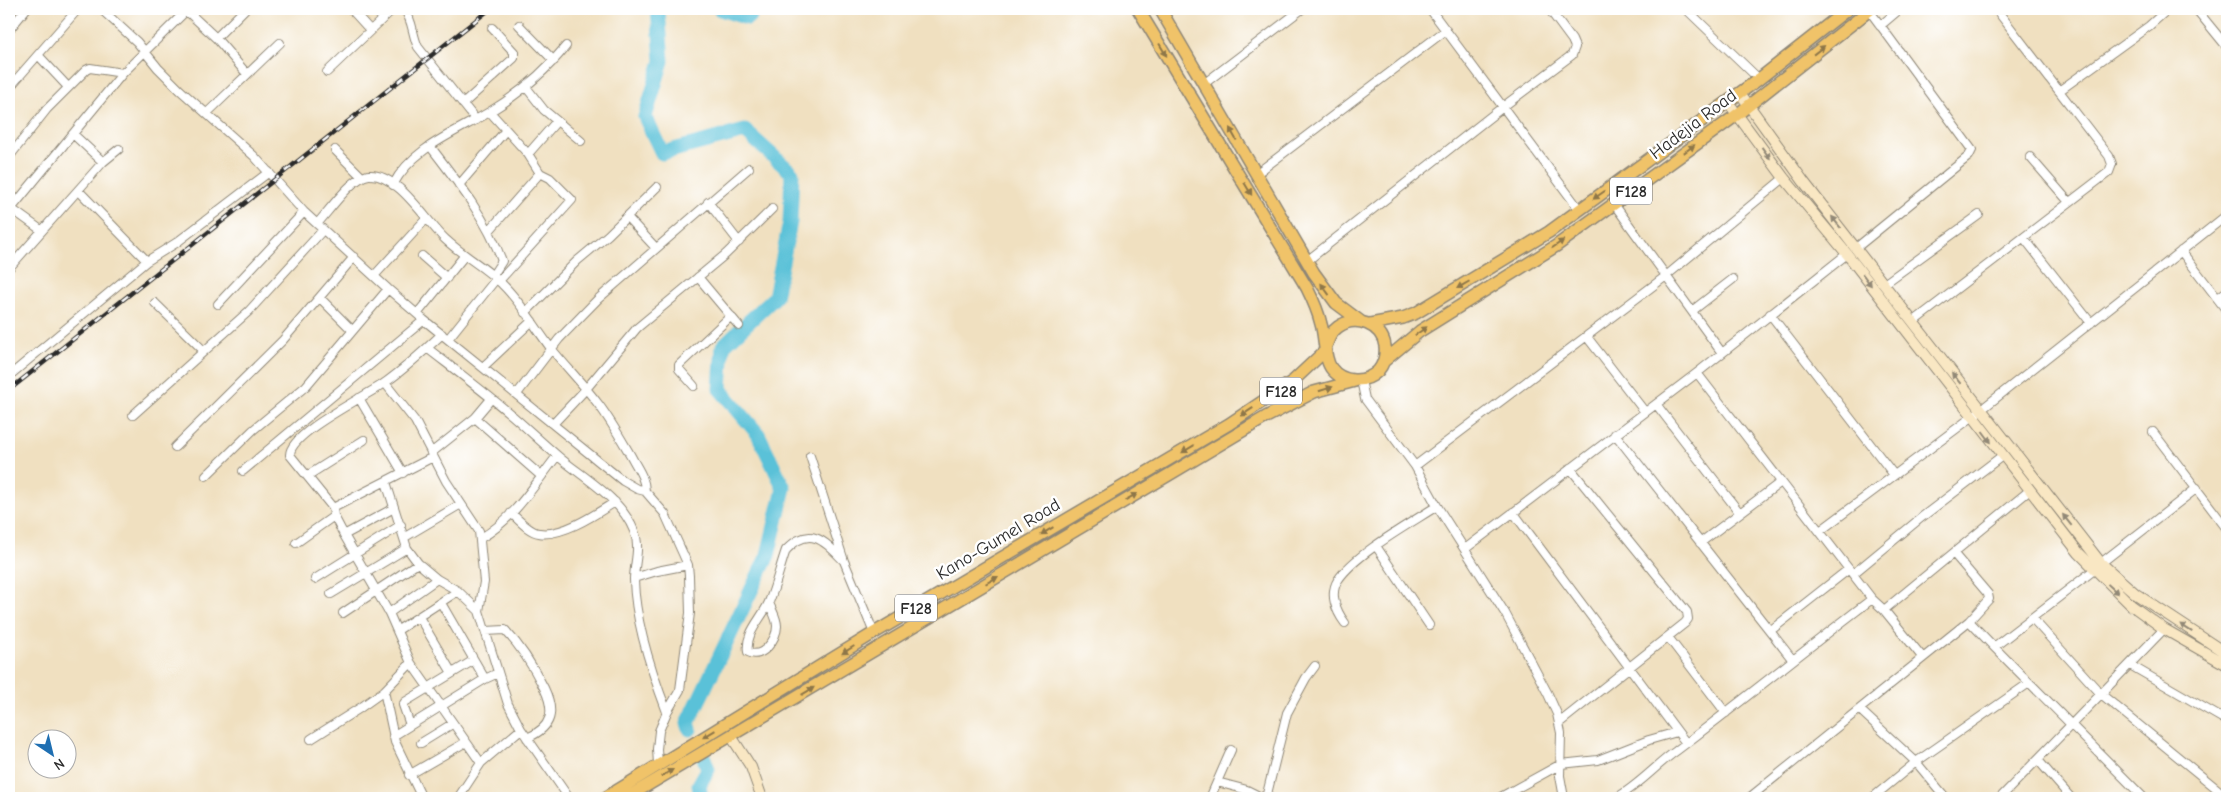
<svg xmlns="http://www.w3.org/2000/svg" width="2236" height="807" font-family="'Comic Neue',sans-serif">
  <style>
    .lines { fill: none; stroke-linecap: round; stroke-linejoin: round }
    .river { stroke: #5ac1d8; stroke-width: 15 }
    .street-casing { stroke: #8e8676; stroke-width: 10 }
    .secondary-casing { stroke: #8e8676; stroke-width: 12 }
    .primary-casing { stroke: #8e8676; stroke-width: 14 }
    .street { stroke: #fff; stroke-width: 8 }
    .secondary { stroke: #f9e7c3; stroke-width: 10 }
    .primary { stroke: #f0c369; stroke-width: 11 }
    .rail-casing { stroke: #2b2b2b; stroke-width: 4.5 }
    .rail { stroke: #fff; stroke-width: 2.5; stroke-dasharray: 8; stroke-linecap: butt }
    .oneway { fill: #8e774a }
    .oneway2 { fill: #928977 }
    .labels { text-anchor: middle; stroke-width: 5; stroke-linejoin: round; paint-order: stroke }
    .shield { fill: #fff; stroke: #6b6b6b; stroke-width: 1 }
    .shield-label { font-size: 16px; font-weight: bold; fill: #2b2b2b }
    .street-label { font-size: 18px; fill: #2b2b2b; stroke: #fff }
  </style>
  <rect width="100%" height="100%" fill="#fff"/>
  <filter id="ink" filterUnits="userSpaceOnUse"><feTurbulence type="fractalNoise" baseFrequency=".02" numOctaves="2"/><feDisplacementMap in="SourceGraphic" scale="10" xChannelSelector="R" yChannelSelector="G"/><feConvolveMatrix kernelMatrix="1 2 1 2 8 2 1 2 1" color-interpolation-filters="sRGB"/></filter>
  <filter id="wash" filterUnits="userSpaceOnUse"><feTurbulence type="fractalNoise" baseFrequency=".0096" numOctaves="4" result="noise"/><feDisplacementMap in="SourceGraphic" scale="20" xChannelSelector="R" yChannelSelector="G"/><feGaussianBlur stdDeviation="1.12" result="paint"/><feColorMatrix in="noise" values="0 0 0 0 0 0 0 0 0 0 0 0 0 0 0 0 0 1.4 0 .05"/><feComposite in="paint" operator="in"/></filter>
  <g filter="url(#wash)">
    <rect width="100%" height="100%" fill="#f0e0c0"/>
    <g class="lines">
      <path class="river" d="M658,9l4,52 -17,56 17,36 83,-22 47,42 -2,49 -15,75 -52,49 -3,43 38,45 26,54 -16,67 -80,168 2,6
        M720,9l27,9 9,-9
        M701,798l-2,-13 9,-16 -4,-11"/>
    </g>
  </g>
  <g filter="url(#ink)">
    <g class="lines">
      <defs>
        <path id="street" d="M101,9l36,33 21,26 22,22 74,66 50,56 84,77 36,31 199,161 14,8 8,2 20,23 23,51 1,11 1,37 -10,77 -13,22 -8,19 -2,18 1,15
          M351,9l19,21
          M404,9c9,11 8,25 14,38l58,73
          M1430,9l149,200
          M1686,9l73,70
          M2196,9l31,38
          M186,10l30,28 31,36
          M519,25l35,36
          M1880,26l20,-17
          M9,30l17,-21
          M216,38l29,-29
          M38,55l30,32
          M327,72l66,-63
          M1205,83l97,-74
          M526,87l18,23 37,31
          M9,88l69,-79
          M2059,91l90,-65 19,-17
          M463,104l51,-46v-6l-22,-24
          M490,112l38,42 12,19 10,5 22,22 -73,81
          M207,113l73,-70
          M73,134l30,28
          M430,146c27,35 57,73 72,115l-9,14
          M335,150l27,27
          M528,154l28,-32
          M9,157l38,-48 39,-39 4,-2 33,5
          M2030,157l39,45
          M1256,174l190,-144
          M393,185c20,-38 64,-53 98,-74 29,-18 54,-39 75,-65
          M459,185l47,-55
          M78,190l69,71
          M708,202l31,40
          M1614,204l108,149
          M9,207l32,23
          M11,209l112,-136 65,-64
          M627,217l28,30
          M317,224c11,-12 36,-48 52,-49 29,-2 57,46 76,64 18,17 40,28 57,45 19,18 32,42 48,63 16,20 34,38 49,58 12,16 22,34 32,51 6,12 14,21 14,35
          M489,231l51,-58
          M2024,238l67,85
          M1856,248l113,-92 3,-6 -103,-140
          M2181,251l46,60
          M422,256l25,22
          M1307,261l197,-155 68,-51 3,-8 -3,-7 -23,-31
          M9,268l94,-106 16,-13
          M374,276l52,-57
          M698,277l41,49
          M1884,284l95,-69
          M320,298l32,32
          M2218,298l9,-7
          M155,303l48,47
          M218,304l86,-92
          M1692,311l41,-32
          M525,313l52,-52 31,-26 49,-48
          M417,314l48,-59
          M1770,314l124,161
          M1913,322l196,-150 3,-8 -3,-8 -113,-147
          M442,334c-18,17 -36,34 -56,48 -17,13 -97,51 -96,73l43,53 1,8 10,19 45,78 22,50 70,100
          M1587,337l58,75
          M448,339l48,-60
          M427,348c27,21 55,42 81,64 17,14 34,31 51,45 26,22 62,41 75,74 7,17 0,32 0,49 1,42 18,93 33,132
          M483,367l49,-46
          M1697,373l175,226 12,11 39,48
          M9,376l138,-115 29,-18 93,-71
          M1361,380l4,19 50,67 22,40 68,107 43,81 9,20 4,19 -1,43 4,22
          M385,383l30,38 31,60 33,50 5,51 -5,29 29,93 13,25 48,69
          M694,386l-15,-17v-4l52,-49
          M517,394l42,-55 39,-40 151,-131
          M359,398l44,75
          M1656,404l83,108
          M133,415l116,-104 74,-81
          M475,418l66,58
          M553,424l33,-35 51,-61 89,-74 46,-45
          M2153,432l74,97
          M1615,434l177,225
          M175,447l108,-107 71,-83
          M431,453l44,-35 16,-19
          M810,456l34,105 30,72
          M1415,466l251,-190 118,-98
          M243,471l181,-151
          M206,476l47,-46 53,-44 82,-97
          M307,476l57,-36
          M386,482l21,66 11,15 19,16 21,12 21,20
          M333,508l100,-51
          M1513,512l173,231
          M511,513c8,7 18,19 28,20 23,4 57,-19 76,-31
          M1820,531l152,-114 255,-202
          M344,535l50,-27
          M405,537l56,-33
          M481,538c32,-18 54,-54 76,-82
          M296,543l38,-27
          M1700,543l81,-61
          M1376,546l53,79
          M1465,549l232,-176 150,-119
          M1954,554l34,40 1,5 -20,22
          M2101,563l96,-75
          M1853,574l69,-57 80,-61
          M634,578l23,-7 31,-6
          M315,579l86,-54
          M331,594l76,-46
          M441,603l44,76
          M769,603c3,8 8,15 8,23 0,13 -15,34 -29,26 -3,-20 14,-33 21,-50 7,-17 11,-35 17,-52 25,-26 39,-8 58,11
          M1884,610l146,-120
          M343,613l75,-50
          M389,613l48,-34
          M419,617l33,56
          M2032,618l69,76 126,103
          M1345,623c-9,-12 -16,-29 -7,-43 17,-26 73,-57 99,-74
          M398,630l60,-39
          M486,631l19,-1c17,18 28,36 39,58 11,23 9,39 -17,50
          M1770,631l79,-62
          M1668,637l58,76
          M1994,647l150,151
          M2130,665l97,56
          M384,691l11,51 27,56
          M1860,710l56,52 30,36
          M1559,723l126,-100 3,-4 -1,-7 -117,-144
          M410,725l-7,-20 2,-3 69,-42
          M393,736l92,-57 13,-6
          M311,739l49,-31 24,-17 27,-28
          M421,743l31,-19
          M2038,760l33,38
          M409,775l57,-33
          M1217,782l30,8 16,8
          M458,798l23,-35 40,-34
          M1210,798l21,-48
          M1266,798l21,-85 19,-35 9,-12
          M1499,798l62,-34 37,-4 51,-20 28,-8
          M1616,798c22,-12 39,-32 60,-47 66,-50 130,-102 196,-152
          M1749,798l220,-177 25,26 100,-77
          M1872,798l44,-36 113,-79
          M2000,798l164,-169"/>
        <path id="secondary" d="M1740,93l64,89 297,381 35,31 91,60
          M1728,102l56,76 63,76 232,299 52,52 33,24 63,36
          M731,736l20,31 11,31"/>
        <path id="primary" d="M1138,9l169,279c6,12 11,23 14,36 4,13 3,34 10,44 11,15 34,16 47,3 6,-7 8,-16 7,-25 -3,-21 -29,-32 -47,-19 -7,5 -9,11 -12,19
          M1160,9l154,264 22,30 24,18
          M1370,324l33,-6 13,-5 133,-81 210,-153 89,-70
          M1383,362l37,-31 136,-85 40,-29 142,-103 133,-105
          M605,798l269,-165 355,-209 64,-43 33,-31
          M626,798l640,-381 48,-25 41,-11"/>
      </defs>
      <use href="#street" class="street-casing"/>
      <use href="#secondary" class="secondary-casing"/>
      <use href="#primary" class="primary-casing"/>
      <use href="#street" class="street"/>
      <use href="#secondary" class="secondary"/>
      <use href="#primary" class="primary"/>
      <defs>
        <path id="rail" d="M9,390l481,-381"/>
      </defs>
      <use href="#rail" class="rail-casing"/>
      <use href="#rail" class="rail"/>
    </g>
    <defs><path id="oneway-solid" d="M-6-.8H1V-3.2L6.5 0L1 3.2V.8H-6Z" transform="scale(1.25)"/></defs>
    <g class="oneway">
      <use href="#oneway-solid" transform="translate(1163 50) rotate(59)"/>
      <use href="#oneway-solid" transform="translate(1819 50) rotate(-38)"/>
      <use href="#oneway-solid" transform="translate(1233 134) rotate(-119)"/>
      <use href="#oneway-solid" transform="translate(1689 149) rotate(-36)"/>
      <use href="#oneway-solid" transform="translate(1248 189) rotate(59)"/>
      <use href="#oneway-solid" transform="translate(1599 195) rotate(145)"/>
      <use href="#oneway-solid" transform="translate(1558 244) rotate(-35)"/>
      <use href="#oneway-solid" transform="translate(1463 285) rotate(150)"/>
      <use href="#oneway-solid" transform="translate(1325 289) rotate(-126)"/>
      <use href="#oneway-solid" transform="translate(1421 331) rotate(-35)"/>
      <use href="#oneway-solid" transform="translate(1326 389) rotate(-18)"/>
      <use href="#oneway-solid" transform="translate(1247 412) rotate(147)"/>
      <use href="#oneway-solid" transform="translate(1188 449) rotate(149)"/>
      <use href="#oneway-solid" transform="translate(1131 497) rotate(-29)"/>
      <use href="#oneway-solid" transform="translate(1047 531) rotate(149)"/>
      <use href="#oneway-solid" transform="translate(992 580) rotate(-30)"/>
      <use href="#oneway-solid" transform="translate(848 650) rotate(148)"/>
      <use href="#oneway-solid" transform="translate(808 691) rotate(-31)"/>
      <use href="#oneway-solid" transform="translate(709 734) rotate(149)"/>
      <use href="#oneway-solid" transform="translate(667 773) rotate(-30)"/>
    </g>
    <g class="oneway2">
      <use href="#oneway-solid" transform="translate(1766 153) rotate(54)"/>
      <use href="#oneway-solid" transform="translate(1836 222) rotate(-128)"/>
      <use href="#oneway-solid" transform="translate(1867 280) rotate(53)"/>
      <use href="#oneway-solid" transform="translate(1956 378) rotate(-128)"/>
      <use href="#oneway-solid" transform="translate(1987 437) rotate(53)"/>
      <use href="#oneway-solid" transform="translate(2067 520) rotate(-128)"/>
      <use href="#oneway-solid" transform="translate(2113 589) rotate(43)"/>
      <use href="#oneway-solid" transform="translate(2186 628) rotate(-147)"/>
    </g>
  </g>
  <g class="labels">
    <g class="shield">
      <rect x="1610" y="177.5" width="42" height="27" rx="4"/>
      <rect x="1260" y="377.5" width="42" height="27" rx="4"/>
      <rect x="895" y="594.5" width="42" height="27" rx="4"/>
    </g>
    <g class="shield-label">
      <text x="1631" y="197">F128</text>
      <text x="1281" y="397">F128</text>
      <text x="916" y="614">F128</text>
    </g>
    <g class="street-label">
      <text transform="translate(1693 124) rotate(-37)" y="6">Hadejia Road</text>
      <text transform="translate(998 539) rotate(-31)" y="6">Kano-Gumel Road</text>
    </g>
  </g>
  <rect width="2236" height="807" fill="none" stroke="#fff" stroke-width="30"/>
  <g transform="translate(52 754) rotate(145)"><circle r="24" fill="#ffffff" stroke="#aaaaaa"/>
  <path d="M0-4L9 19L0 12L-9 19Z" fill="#1f6fb2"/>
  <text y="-8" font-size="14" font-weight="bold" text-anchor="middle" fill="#2b2b2b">N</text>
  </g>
</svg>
